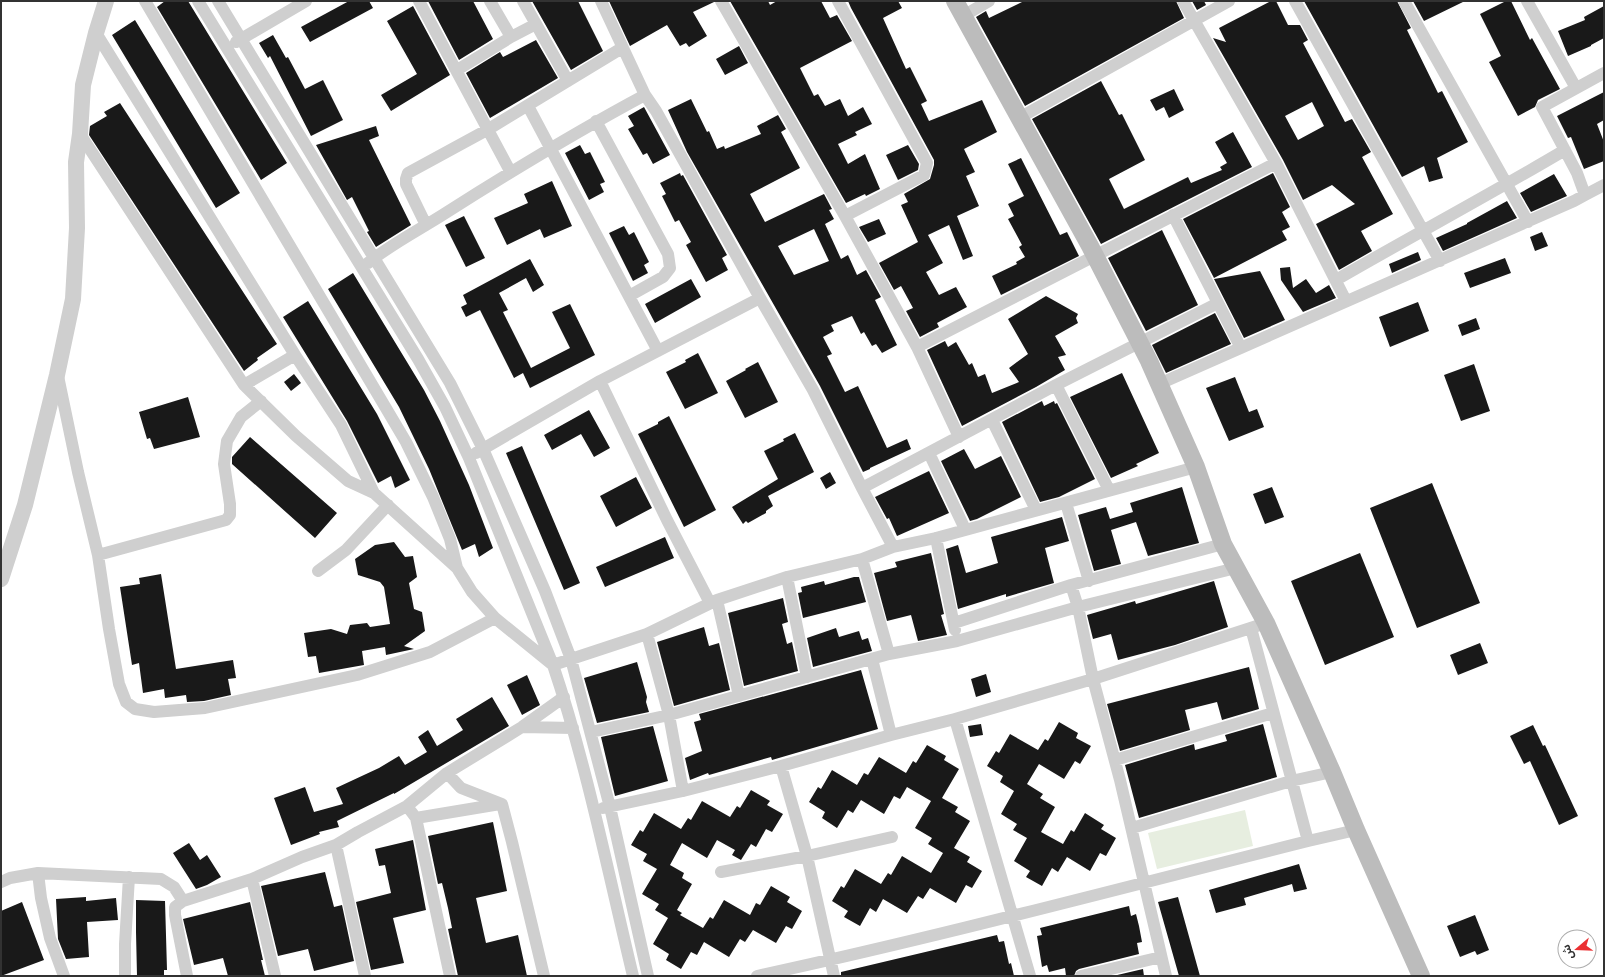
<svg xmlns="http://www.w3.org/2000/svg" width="1605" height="977" font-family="Cabin,'Noto Sans Arabic',sans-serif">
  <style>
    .green { fill: #e7eee0 }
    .building { fill: #191919; fill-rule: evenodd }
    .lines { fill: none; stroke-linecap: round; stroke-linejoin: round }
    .minor { stroke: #cfcfcf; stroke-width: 12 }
    .tertiary { stroke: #cfcfcf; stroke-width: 16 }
    .secondary { stroke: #bcbcbc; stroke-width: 18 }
  </style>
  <rect width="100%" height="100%" fill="#fff"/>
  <path class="green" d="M1245,810l8,36 -96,23 -9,-36z"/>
  <path class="building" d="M165,1h23l99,162 -26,17 -104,-173z
    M349,1h20l4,7 -63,34 -9,-15z
    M428,1h45l20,38 -34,21z
    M532,1h46l25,50 -32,19z
    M609,1h105v1l-21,10 14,24 -18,11 -3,-4 -6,3 -13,-21 -37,21z
    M730,1h38l2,4 7,-4h44l9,17 7,-3 15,26 -52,27 14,28 4,-2 7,12 15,-7 8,17 15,-9 9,17 -17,8 2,3 -19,9 10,20 17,-10 15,35 -14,7 -1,-2 -19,9z
    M848,1h50l4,7 -19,10 23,51 4,-2 17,34 -6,3 8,17 53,-21 15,32 -33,17 11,23 -9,4 13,30 -22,10 16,40 -10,4 -14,-35 -21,10 15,28 -17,9 13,23 17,-8 11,20 -30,16 2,4 -19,10 -14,-26 7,-3 -12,-22 -7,4 -15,-27 39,-21 -17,-37 7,-3 -4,-8 26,-15 4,-14v-5l-83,-152z
    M1024,1h152l8,17 -159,88 -49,-89 10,-6 3,7z
    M1192,1h12l2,4 -9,5z
    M1271,1h5l12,24h12l8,15 -5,3 42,79 7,-3 19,33 -9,5 31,57 -32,17 11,20 -33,19 -23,-46 39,-20 -23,-19 -29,15 -20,-40 -70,-122 13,4 -7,-14zM1312,102l12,24 -26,14 -13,-24z
    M1304,1h93l14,27 -4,2 31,63 4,-2 26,51 -31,16 6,20 -14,4 -5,-16 -22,11z
    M1413,1h52l-41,20z
    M1506,1h5l19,39 2,-2 28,51 -22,11 -3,7 -17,9 -29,-54 12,-6 -21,-42z
    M413,6l37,69 -59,36 -10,-16 36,-21 -30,-53z
    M1604,6v32l-13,7v1l-23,10 -10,-25 27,-11 -1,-3z
    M135,20l105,173 -24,15 -104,-173z
    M273,35l13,23 2,-1 17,32 18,-9 20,40 -32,16 -41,-80 -2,2 -9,-15z
    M536,40l22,38 -68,40 -24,-45 34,-21 3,5z
    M739,46l9,17 -23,12 -9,-16z
    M1101,81l18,34 3,-1 23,46 -36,19 15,30 64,-32 3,6 31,-13 -2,-3 7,-4 -12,-21 18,-10 19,35 -151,77 -69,-125z
    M1174,89l10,21 -15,8 -5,-11 -8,4 -6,-11z
    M1604,92v28l-7,4 7,18v19l-20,8 -13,-32 -3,1 -11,-22z
    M691,99l16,33 2,-1 8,18 7,-3 1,3 36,-15 -4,-8 21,-11 8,14 -5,3 19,36 -50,26 15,28 59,-28 8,15 -3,1 5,9 -9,5 16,35 7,-4 9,20 9,-5 15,27 -6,3 22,45 -15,8 -6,-9 -4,2 -8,-14 -3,2 -9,-18 -21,9 3,6 -11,6 9,17 -5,2 18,36 13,-6 29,62 20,-9 4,10 -41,19v1l-7,3 -43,-86 -133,-234 -19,-42zM814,229l15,32 -35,14 -16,-29z
    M120,103l157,241 -20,14 1,2 -14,11 -155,-236 1,-9 17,-10 -3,-4z
    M644,107l26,48 -17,9 -6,-11 -4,2 -15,-26 6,-3 -6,-10z
    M376,126l3,10 -10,4 42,85 -35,22 -9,-15 2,-1 -17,-34 -5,3 -31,-55z
    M580,145l5,9 5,-2 15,30 -5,2 4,8 -15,8 -24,-47z
    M908,145l11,19 -1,6 -20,10 -12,-25z
    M1021,158l39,77 7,-3 12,24 -78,39 -9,-19 25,-12 -1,-2 9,-5 -6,-10 3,-2 -14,-26 6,-3 -6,-12 16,-8 -16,-32z
    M680,173l1,3 2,-1 44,80 -5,3 6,12 -22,12 -20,-37 5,-3 -12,-22 -4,2 -13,-26 4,-2 -6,-11z
    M1273,173l17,34 -8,5 8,15 -8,4 5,9 -73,38 -31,-59z
    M1554,174l13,22 -36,16 -11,-19z
    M552,181l20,45 -28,12 -4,-9 -33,16 -13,-27 34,-15 -4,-9z
    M1507,201l10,17 -74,33 -7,-13 31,-14v-1z
    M464,216l21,42 -19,9 -21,-42z
    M879,219l7,15 -18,8 -9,-15z
    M624,226l5,9 5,-3 15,30 -5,3 4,8 -15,8 -24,-48z
    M1162,230l36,75 -52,26 -38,-73z
    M1542,232l6,14 -13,5 -5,-14z
    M1418,252l3,8 -29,13 -3,-9z
    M1505,258l6,15 -41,15 -6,-15z
    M530,259l14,26 -11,7 -7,-14 -27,15 9,17 -5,2 28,56 39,-20 -18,-36 18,-8 25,51 -65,33 -7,-15 -9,5 -34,-68 -14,7 -5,-10 6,-3 -4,-9z
    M1290,267l3,21 13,-9 10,14 13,-8 7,13 -33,14 -22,-32 -1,-12z
    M1260,271l25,49 -41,18 -30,-59z
    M353,273l71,117 16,31 29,64 24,63 -14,9 -4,-13 -13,6 -33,-81 -30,-62 -71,-118z
    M691,279l10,18 -46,26 -10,-19z
    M1046,296l32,18 -2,4 2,5 -23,13 11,19 -8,2 7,13 -29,17 -74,39 -35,-76 18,-9 3,6 8,-5 13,23 3,-2 6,14 7,-3 7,19 27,-11 -10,-14 19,-14 -20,-35z
    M308,301l69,113 33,66 -15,8 -4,-12 -13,7 -31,-62 -64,-104z
    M1418,302l11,29 -39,16 -11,-30z
    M1215,313l16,31 -65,29 -14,-28z
    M1476,318l4,11 -18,7 -4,-11z
    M698,353l20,40 -33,16 -19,-37 20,-10 -1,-2z
    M758,362l20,40 -33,16 -19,-37 20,-11 -1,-1z
    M1474,364l16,47 -29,10 -17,-46z
    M1122,373l37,80 -23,11 2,2 -27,12 -41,-81z
    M294,374l7,9 -10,8 -7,-9z
    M1235,377l14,35 8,-3 7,18 -35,14 -23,-53z
    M188,397l12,40 -46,12 -4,-11 -3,1 -8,-27z
    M1042,401l2,5 10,-5 1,3 2,-1 38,76 -36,18 -19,5 -38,-80z
    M589,410l21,38 -16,9 -13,-23 -29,16 -8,-15z
    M669,416l47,94 -32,17 -46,-93 20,-10v-2z
    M795,433l19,39 -46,24 5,10 -7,5v2l-18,10 -2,-2 -3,3 -11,-17 46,-28 -14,-28 20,-10 -1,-2z
    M250,437l87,76 -22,25 -83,-74v-7z
    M522,446l58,137 -16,7 -58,-137z
    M964,449l11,20 26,-13 20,41 -44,22 -7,2 -29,-60z
    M929,471l20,42 -52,23 -8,-18 -2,1 -12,-22z
    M830,472l6,11 -10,6 -6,-11z
    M636,477l16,31 -36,19 -16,-31z
    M1432,483l48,120 -63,25 -47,-120z
    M1182,487l17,56 -51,13 -12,-34 -25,8 10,34 -27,7 -16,-56 28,-8 4,12 23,-7 -3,-9z
    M1272,487l12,30 -19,7 -12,-30z
    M1062,517l7,24 -24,7 9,35 -48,14v-3l-48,15 -12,-60 12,-4 8,28 32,-10 -7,-26z
    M665,537l9,21 -69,29 -9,-20z
    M394,542l11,15 8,-1 4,21 -8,6 5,26 8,3 3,19 -21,15 10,3 -28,6 -1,-8 -23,4 2,14 -45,8 -3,-17 -8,1 -4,-24 27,-4 16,5 3,-9 17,-2 3,4 20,-3 -6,-37 -4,-5 -22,-7 -3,-16 20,-14z
    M931,553l13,61 -3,1 6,20 -29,6 -7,-26 -24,6 -13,-48 23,-6 -2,-5z
    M1360,553l34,84 -69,28 -34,-84z
    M161,574l15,95 57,-9 3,18 -8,1 3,16 -27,6 -17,1 -1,-7 -21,3 -1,-9 -21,4 -4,-30 -7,2 -12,-78 20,-3 -1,-6z
    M854,577h5l7,25 -63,16 -5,-25 4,-1 -1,-5 23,-6 1,4z
    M1214,581l14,46 -53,18 -57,15 -7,-26 -18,5 -6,-24 48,-14 1,3z
    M783,598l5,24 -6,2 5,20 5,-2 6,29 -54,15 -16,-73z
    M704,627l5,19 10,-3 11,47 -56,16 -17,-64z
    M836,628l3,9 20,-6 3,9 6,-2 4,13 -59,16 -6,-29z
    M1480,643l8,20 -30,12 -8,-20z
    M637,662l10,35 -1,5 3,10 -52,11 -13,-45z
    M1249,667l10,42 -37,11 -5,-18 -32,8 5,20 -70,21 -13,-47z
    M861,670l17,59 -106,31 -1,-3 -62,18 -1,-2 -18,7 -5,-22 17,-7 -8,-29 7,-2 -2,-6z
    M986,674l5,18 -15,5 -5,-18z
    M527,675l13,30 -18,10 -15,-30z
    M492,697l17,29 -115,68v-1l-57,28 2,6 -20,5 1,2 -29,11 -17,-47 31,-11 9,25 29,-8 -7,-16 43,-20 20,-12 6,9 22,-13 -9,-15 10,-7 9,16 26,-16 -7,-11z
    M1059,722l19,11 -2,5 15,8 -11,18 -5,-3 -11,18 -25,-15 -12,20 16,10 -3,4 15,9 -14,25 22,12 8,-14 3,2 11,-19 19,12 -3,4 15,9 -10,18 -6,-3 -10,18 -23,-14 -9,15 -6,-4 -10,18 -16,-9 4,-6 -16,-10 13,-23 -14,-8 4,-6 -16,-10 13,-23 -14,-9 3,-6 -16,-10 9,-15 3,2 11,-19 28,16 7,-11 3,2z
    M981,724l2,11 -13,2 -2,-11z
    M1263,724l14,53 -138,41 -14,-53 69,-21 1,6 32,-9 -2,-6z
    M1533,725l10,21 2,-1 33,71 -19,9 -29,-64 -6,3 -14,-28z
    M653,726l15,55 -53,15 -14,-59z
    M927,745l19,11 -2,4 15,9 -17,29 16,9 -3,5 15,9 -16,27 16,9 -3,5 15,9 -10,17 -6,-3 -10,18 -26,-15 -7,11 -5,-3 -11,17 -24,-14 -7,13 -6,-4 -10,18 -16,-9 4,-6 -16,-10 9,-15 3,2 11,-19 26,15 7,-11 3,2 11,-19 29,17 12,-20 -15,-9 4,-6 -17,-10 16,-27 -24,-14 -7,12 -6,-3 -10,18 -23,-14 -8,13 -5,-3 -11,18 -15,-10 3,-6 -16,-10 9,-15 3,2 11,-19 25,15 7,-12 4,2 11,-18 27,16 7,-12 3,2z
    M751,790l19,11 -3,4 16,9 -11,18 -6,-3 -10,18 -5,-3 -10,16 -9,-5 3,-5 -18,-10 -10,18 -25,-15 -12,22 14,8 -2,5 10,6 -15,26 5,3 -2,2 23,13 7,-11 3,2 11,-19 26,15 6,-12 4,2 11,-19 19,11 -3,5 15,9 -10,18 -6,-3 -10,17 -23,-13 -8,12 -5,-3 -11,18 -25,-15 -7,13 -6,-3 -10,17 -15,-9 3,-6 -16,-10 15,-26 -13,-8 4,-6 -17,-10 15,-25 -14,-8 4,-7 -16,-9 9,-15 3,2 11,-19 27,16 7,-11 3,2 11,-19 28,16 7,-11 3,2z
    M493,822l14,69 -31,7 10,45 32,-8 9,41h-69l-10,-47 4,-1 -4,-20 -6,-25 -4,1 -10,-48z
    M413,840l13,70 -33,8 11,45 -33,7 -15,-68 35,-9 -6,-28 -6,1 -4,-17z
    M189,843l11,17 7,-5 14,22 -14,8 -11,4 -23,-36z
    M1299,864l8,25 -13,3 -2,-8 -48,14 2,7 -30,8 -7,-23z
    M325,872l9,35 8,-2 12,56 -40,10 -6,-22 -30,7 -17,-70z
    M86,897v4l30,-3 2,22 -31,2 2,35 -23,2 -8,-20 -2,-40z
    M1178,897l22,79h-21l-21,-74z
    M136,900l29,1 2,69h-3v6h-27l-1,-44z
    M22,902l22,58 -43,16v-65z
    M250,902l13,58h-2l4,16h-37l-5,-18 -29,7 -11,-46z
    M1129,906l2,10 5,-2 3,12 3,16 -5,1 2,11 -60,15 -3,2 -2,5h-8l-1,-8 -16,4 -2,-7 -5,2 -5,-31 5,-1 -2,-7z
    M1475,915l14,35 -12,5 -2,-4 -15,6 -13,-31z
    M997,935l2,7 5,-1 5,23 2,-1 3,13h-173v-4z
    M1143,969l1,7h-31z"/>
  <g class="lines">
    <path class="minor" d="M145,1l261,441 27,55 17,42 7,29
      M198,1l220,358 27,48 24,51 84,207c34,101 55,207 80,311
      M218,1l232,382 33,66 62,142 26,68 39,148 38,169
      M419,1l91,170
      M601,1l44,94 11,16 104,187 53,92 49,98 31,59
      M721,1l124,215 72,131 42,90
      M838,1l89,162 -3,12 -79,41
      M1183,1l93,162 70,138
      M1295,1l145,260
      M1404,1l124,221
      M1527,1l49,87
      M963,16l26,-15
      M536,24l32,57
      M96,33l199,322 46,70 33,68 83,75 15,24 23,26 58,47 94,-31 70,-34 70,-23 75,-18 31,-12 43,-9 260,-71
      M511,37l25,-13 -13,-23
      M236,42l70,-41
      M457,70l54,-33 -21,-36
      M528,106l130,245
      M1019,118l210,-117
      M596,121l72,133 2,14 -7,9 -34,19
      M80,134l164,251 51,-30
      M1585,195l19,-10
      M1173,215l68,133
      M426,225l-20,-41v-5l2,-6 79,-43 135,-82
      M368,263c23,-19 51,-33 76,-49 66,-42 132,-82 201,-119
      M1336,280c76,-44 153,-85 229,-130
      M917,347l359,-184
      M58,376l20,96 20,83 11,74 10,55 7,18 9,7 19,3 51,-4 152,-33 73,-23 65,-34
      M600,381l67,139 43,83
      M1159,384c138,-62 277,-121 415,-183l11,-6 -8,-22 -35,-66 62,-34
      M244,385l52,51 52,45 26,12
      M1056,385l53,105
      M992,420l44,90
      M476,453l124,-72 160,-83
      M929,453l36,76
      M862,488l194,-103 162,-82
      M1066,503l23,78
      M936,538l19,92
      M98,555l128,-35 4,-5v-11l-6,-40 3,-23 14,-24 20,-16
      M862,559l27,95
      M318,571l28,-21 42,-45
      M787,577l20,100
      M1071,585l7,22 15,72 27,101 46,196
      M717,600l22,96
      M954,623l117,-38 152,-41
      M1251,628l57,213
      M647,634l22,81 14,76
      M872,659l19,76
      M955,719l75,257
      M522,727l51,1
      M591,732l78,-17 220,-61 68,-13 121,-34 158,-39
      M1115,760l158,-47
      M781,766l26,90 27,120
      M447,773l14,15 41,16 10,38 32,134
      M407,806l9,12 34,158
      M603,808l80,-17 98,-25 110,-31 64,-16 138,-40 173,-56
      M416,818l84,-14
      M1132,828l159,-47 41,-9
      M336,845l29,131
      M721,872l86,-16 85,-19
      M38,873l3,25 9,40 14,38
      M252,879l23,97
      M1,882l9,-4 28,-5 123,6 13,8 9,14
      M125,976v-32l4,-67
      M187,976l-12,-61v-8l8,-6 69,-22 50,-22 34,-12 22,-13 49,-26 40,-33 75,-46 42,-30
      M757,976c185,-40 368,-89 551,-135l48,-11
      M1081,976l80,-19"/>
    <path class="tertiary" d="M1,579l24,-74 32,-130 16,-76 4,-71 -1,-66 4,-28 3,-49 13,-52 10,-32"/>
    <path class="secondary" d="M955,1l135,245 59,115 47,106 27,77 43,79 66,149 24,58 65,146"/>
  </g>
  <rect width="1605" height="977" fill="none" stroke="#323232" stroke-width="4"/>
  <g transform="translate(1577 949) rotate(251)"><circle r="19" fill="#ffffff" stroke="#adadad"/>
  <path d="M0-3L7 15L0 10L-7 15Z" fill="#eb3133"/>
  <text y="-6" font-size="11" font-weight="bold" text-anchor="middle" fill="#323232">ش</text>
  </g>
</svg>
